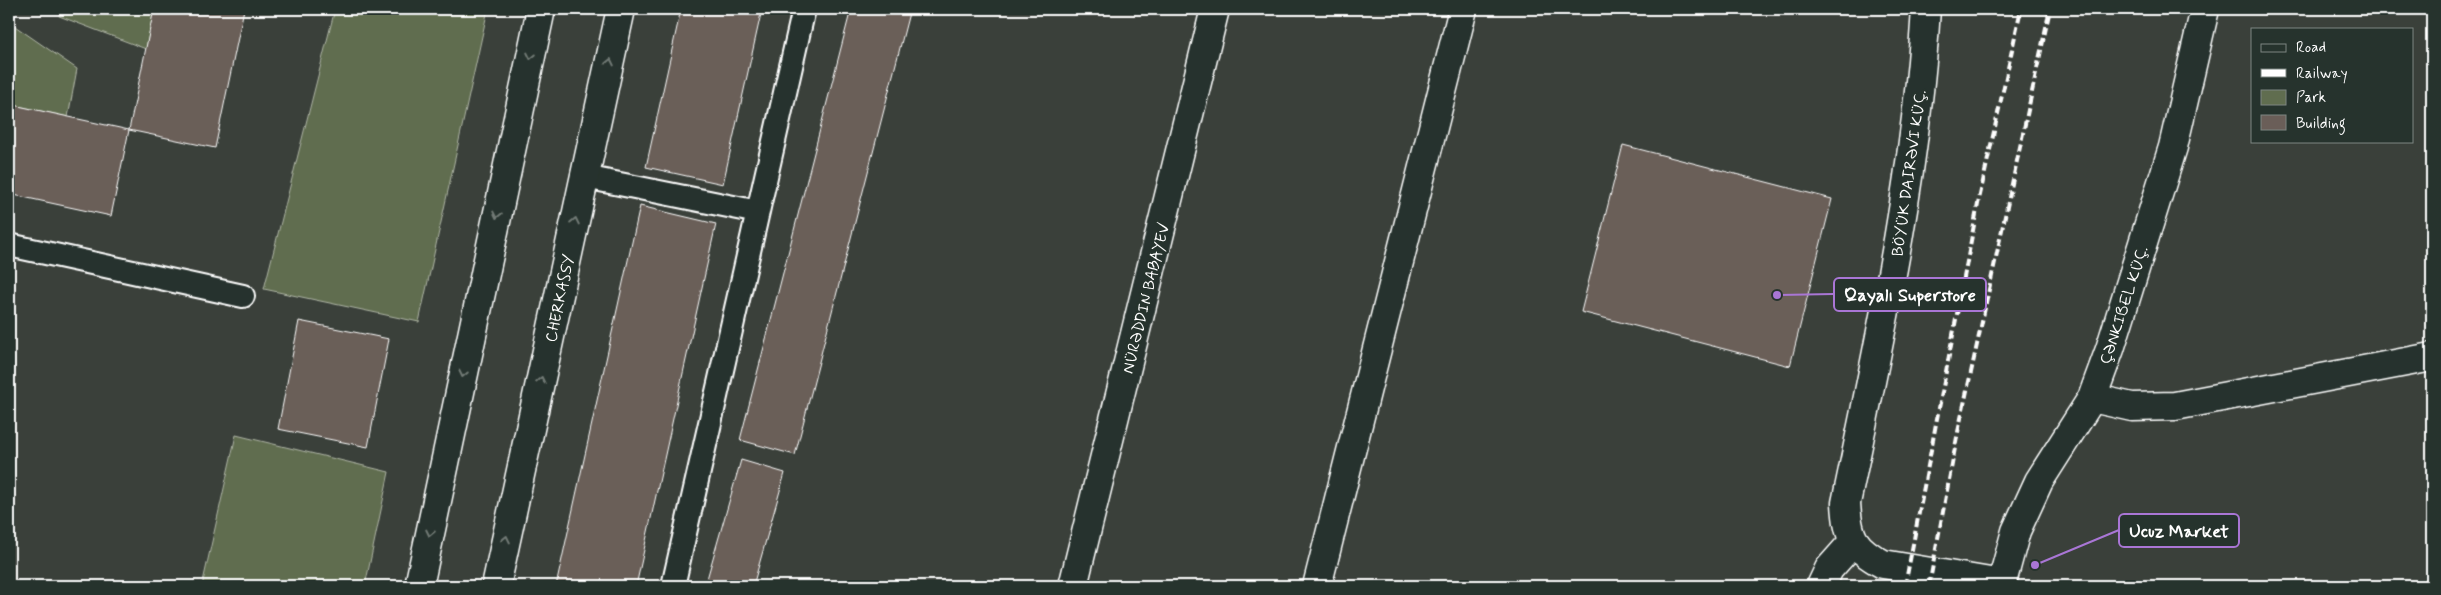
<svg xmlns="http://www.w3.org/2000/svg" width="2441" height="595" font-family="Mynerve,sans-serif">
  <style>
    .green { fill: #606d4f; stroke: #b0b6a7 }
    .building { fill: #6a5e58; stroke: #fff }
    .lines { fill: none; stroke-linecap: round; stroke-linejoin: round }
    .service-casing { stroke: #fff; stroke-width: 26 }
    .minor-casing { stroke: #fff; stroke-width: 31 }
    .tertiary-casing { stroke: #fff; stroke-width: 31 }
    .service { stroke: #26332d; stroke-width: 22 }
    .minor { stroke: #26332d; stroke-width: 28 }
    .tertiary { stroke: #26332d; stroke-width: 28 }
    .rail { stroke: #fff; stroke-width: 4; stroke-dasharray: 8 4; stroke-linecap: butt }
    .oneway { stroke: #727a76 }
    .labels { text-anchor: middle; stroke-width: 5; stroke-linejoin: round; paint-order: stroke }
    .street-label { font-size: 16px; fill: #fff; stroke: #26332d }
    .leader { fill: none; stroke: #a976d5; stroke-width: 2 }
    .callout-dot { fill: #a976d5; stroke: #26332d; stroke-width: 2 }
    .callout { fill: #26332d; stroke: #a976d5; stroke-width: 2 }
    .callout-label { font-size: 18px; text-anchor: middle; font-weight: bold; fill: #fff }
  </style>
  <rect width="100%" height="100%" fill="#3a403a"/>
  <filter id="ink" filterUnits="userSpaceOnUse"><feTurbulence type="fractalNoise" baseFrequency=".02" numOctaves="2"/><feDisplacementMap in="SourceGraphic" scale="10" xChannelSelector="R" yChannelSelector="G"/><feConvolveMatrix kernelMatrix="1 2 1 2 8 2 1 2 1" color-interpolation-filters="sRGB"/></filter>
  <g filter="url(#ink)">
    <path class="green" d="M61,9h93l-8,40 -87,-33z
      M335,9h153l-69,313 -155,-33z
      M9,22l68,47 -9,48 -59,-13z
      M236,435l153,37 -24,114h-163z"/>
    <path class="building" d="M154,9h90l-29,139 -86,-18z
      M681,9h81l-39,175 -77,-17z
      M851,9h59l-115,446 -55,-15z
      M9,104l120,26 -18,86 -102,-22z
      M1623,145l209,54 -42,167 -209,-54z
      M640,206l76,18 -80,362h-80z
      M299,321l90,18 -21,108 -90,-18z
      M741,460l44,13 -32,113h-48z"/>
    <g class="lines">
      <defs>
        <path id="service" d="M585,177l173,35
          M9,245l234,51
          M673,586l131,-577"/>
        <path id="minor" d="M1926,9c-10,167 -46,330 -80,494 2,34 7,45 37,61l119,20
          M2092,398l40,9 43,-1 257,-49
          M1073,586l142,-577
          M1317,586l146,-577
          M1821,586l8,-17 24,-27
          M2001,586l15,-55 23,-50 53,-83 18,-49 63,-202 32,-138"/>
        <path id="tertiary" d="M419,586l122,-577
          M496,586l125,-577"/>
      </defs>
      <use href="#service" class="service-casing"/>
      <use href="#minor" class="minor-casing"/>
      <use href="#tertiary" class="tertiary-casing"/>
      <use href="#service" class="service"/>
      <use href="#minor" class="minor"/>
      <use href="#tertiary" class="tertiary"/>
      <path class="rail" d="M1905,586l73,-382 43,-195
        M1929,586l29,-154 92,-423"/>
    </g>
    <defs><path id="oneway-chevron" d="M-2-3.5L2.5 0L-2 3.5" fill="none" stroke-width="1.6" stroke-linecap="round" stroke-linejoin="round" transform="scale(1.25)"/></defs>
    <g class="oneway">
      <use href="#oneway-chevron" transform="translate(531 56) rotate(102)"/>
      <use href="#oneway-chevron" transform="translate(610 62) rotate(-78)"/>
      <use href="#oneway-chevron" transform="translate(497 215) rotate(102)"/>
      <use href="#oneway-chevron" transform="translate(575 221) rotate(-78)"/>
      <use href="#oneway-chevron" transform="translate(463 374) rotate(102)"/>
      <use href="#oneway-chevron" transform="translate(541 380) rotate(-78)"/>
      <use href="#oneway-chevron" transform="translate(430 533) rotate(102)"/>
      <use href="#oneway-chevron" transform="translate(506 539) rotate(-78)"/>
    </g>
  </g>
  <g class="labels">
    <g class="street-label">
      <text transform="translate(1908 173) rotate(-82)" y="6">BÖYÜK DAIRƏVI KÜÇ.</text>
      <text transform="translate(559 298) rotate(-78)" y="6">CHERKASSY</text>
      <text transform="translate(1145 298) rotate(-76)" y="6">NÜRƏDDIN BABAYEV</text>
      <text transform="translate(2123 305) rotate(-72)" y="6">ÇƏNKIBEL KÜÇ.</text>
    </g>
  </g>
  <path class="leader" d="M1777 295L1834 294M2035 565L2119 530"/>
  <g class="callout-dot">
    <circle cx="1777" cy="295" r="5"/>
    <circle cx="2035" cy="565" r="5"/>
  </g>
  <g class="callout">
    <rect x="1834" y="278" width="152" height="33" rx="5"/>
    <rect x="2119" y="514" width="120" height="33" rx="5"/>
  </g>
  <g class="callout-label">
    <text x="1910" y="301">Qayalı Superstore</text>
    <text x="2179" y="537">Ucuz Market</text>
  </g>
  <rect width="2441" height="595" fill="none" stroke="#26332d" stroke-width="30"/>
  <rect x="15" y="15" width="2411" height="565" fill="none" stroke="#fff" stroke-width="2" filter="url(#ink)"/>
  <rect x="2251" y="28" width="162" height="115" fill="#26332d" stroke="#7d8581"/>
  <rect x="2261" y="44" width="25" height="8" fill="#26332d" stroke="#7d8581"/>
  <text x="2296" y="52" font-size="15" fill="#ffffff">Road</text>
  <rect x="2261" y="69" width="25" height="8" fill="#ffffff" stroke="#7d8581"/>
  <text x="2296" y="78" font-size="15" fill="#ffffff">Railway</text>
  <rect x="2261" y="90" width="25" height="15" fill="#606d4f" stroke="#7d8581"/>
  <text x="2296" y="102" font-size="15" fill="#ffffff">Park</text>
  <rect x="2261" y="115" width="25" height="15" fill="#6a5e58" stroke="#7d8581"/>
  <text x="2296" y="128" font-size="15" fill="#ffffff">Building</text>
</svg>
